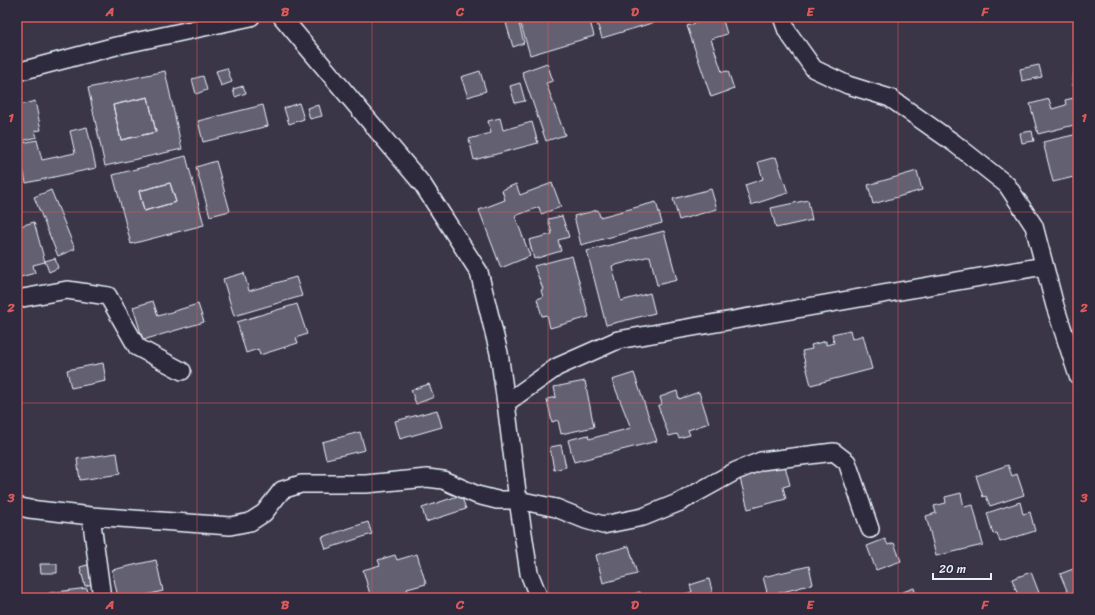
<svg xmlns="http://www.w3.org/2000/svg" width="1095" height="615" font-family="Sriracha,sans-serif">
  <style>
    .building { fill: #636171; stroke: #e8f1f8; fill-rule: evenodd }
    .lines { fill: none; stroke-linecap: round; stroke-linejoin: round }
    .street-casing { stroke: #e8f1f8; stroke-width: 20 }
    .street { stroke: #2f2a3d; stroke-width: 17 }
    .grid { fill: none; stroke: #da5a5c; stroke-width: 1; stroke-opacity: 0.55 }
    .neatline { fill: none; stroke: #da5a5c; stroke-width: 1.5 }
    .grid-label { font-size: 13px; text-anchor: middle; font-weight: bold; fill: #da5a5c }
  </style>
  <rect width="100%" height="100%" fill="#3a3648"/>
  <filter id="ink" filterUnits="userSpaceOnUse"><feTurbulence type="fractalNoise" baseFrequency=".025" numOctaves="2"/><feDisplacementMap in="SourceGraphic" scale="8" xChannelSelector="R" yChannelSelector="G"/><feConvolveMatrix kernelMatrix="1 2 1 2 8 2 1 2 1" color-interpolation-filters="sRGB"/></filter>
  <g filter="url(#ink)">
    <path class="building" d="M589,17l5,19 -64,19 -11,-37z
      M595,17h77l-70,21z
      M714,17h8l5,17 -16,5 11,33 6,-1 6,18 -23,8 -24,-71z
      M518,20l6,23 -11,4 -7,-24z
      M547,63l6,18 -7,2 19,52 -19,6 -24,-69z
      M1039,65l3,12 -20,4 -2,-12z
      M1075,66h3v20l-6,-1z
      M227,68l5,14 -11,4 -5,-15z
      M165,71l17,78 -77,17 -17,-78zM148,97l8,35 -35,8 -8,-35z
      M480,71l6,20 -18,6 -7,-20z
      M203,76l4,14 -11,4 -4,-15z
      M520,83l5,18 -10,2 -5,-17z
      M243,86l3,7 -11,4 -2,-8z
      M148,97l8,35 -35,8 -8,-35z
      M1078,97v27l-40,10 -8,-30 19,-5 3,10 14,-4 -1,-5z
      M35,101l6,29 -6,1 2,6 -19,5 -1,-36z
      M299,103l5,16 -15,5 -5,-16z
      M263,105l5,21 -65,16 -5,-21z
      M319,105l3,11 -12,3 -3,-11z
      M500,118l3,12 29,-8 6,21 -64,17 -5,-21 22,-6 -3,-12z
      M87,127l9,41 -70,15 -8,-39 19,-4 5,20 33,-7 -5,-22z
      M1032,131l2,10 -12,2 -2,-10z
      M1078,134v42l-25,6 -10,-40z
      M186,156l18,69 -73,19 -18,-69zM170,183l6,19 -32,9 -5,-20z
      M776,157l12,36 -37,12 -6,-20 18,-6 -5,-17z
      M216,161l14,50 -20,5 -14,-49z
      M917,171l5,19 -49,14 -5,-19z
      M170,183l6,19 -32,9 -5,-20z
      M552,183l9,24 -20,7 -2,-7 -24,9 15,40 -29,12 -22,-58 26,-10 -3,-10 14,-6 4,11z
      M711,189l6,20 -38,11 -6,-21z
      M51,190l24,59 -17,7 -24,-59z
      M808,200l4,20 -36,8 -5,-20z
      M656,202l6,21 -81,22 -7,-29 24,-6 2,7z
      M562,216l7,21 -11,3 3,11 -27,8 -5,-19 23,-6 -4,-15z
      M34,222l11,40 -12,3 2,8 -18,5v-51z
      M664,231l13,49 -20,5 -7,-29 -38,10 9,35 29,-8 5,20 -49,12 -19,-74z
      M572,256l17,61 -39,11 -3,-13 -5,1 -5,-17 6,-2 -2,-7 2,-1 -9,-23z
      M55,258l3,10 -9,4 -4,-11z
      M244,273l5,18 47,-14 6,19 -68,20 -11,-37z
      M153,301l5,15 40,-12 6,18 -61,18 -10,-33z
      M297,304l10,30 -11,4 2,5 -38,12 -2,-6 -12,4 -9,-31z
      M850,330l2,9 11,-4 9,34 -61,16 -9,-34 10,-2 -1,-4 15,-4v4l8,-2 -2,-9z
      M103,363l3,18 -35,7 -4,-18z
      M634,373l23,68 -83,21 -6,-22 20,-5 1,4 42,-11 -19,-48z
      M585,381l9,46 -33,7 -3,-14 -6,2 -5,-23 9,-2 -2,-10z
      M429,384l5,13 -18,7 -5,-14z
      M677,391l2,8 20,-7 10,31 -21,7 2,5 -11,3 -2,-4 -8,2 -11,-30 4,-2 -2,-7z
      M437,410l5,17 -42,12 -5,-18z
      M360,432l5,18 -39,9 -4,-17z
      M561,445l5,22 -12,3 -4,-23z
      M117,453l3,21 -40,6 -3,-21z
      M783,458l7,27 -7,2 3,12 -38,10 -10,-38z
      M1008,465l4,11 5,-2 7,21 -34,11 -4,-10 -3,1 -7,-21z
      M961,493l3,14 9,-2 10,40 -47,11 -10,-40 10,-3 -2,-7 12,-3 -1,-6z
      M461,495l5,14 -40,13 -4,-14z
      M1020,502l3,12 7,-2 5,19 -35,11 -3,-9 -4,1 -6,-21z
      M368,522l4,12 -46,15 -4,-12z
      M885,539l3,6 6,-2 7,18 -25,9 -9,-24z
      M629,546l8,28 -34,9 -7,-28z
      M417,554l9,30 -19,5 2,6 -11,3h-9l-1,-3 -17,3 -8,-28 17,-5 -2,-5 17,-5 2,5z
      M156,560l7,31 -29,7h-16l-6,-28z
      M40,564h17v9h-16z
      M91,564l5,19 -11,3 -5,-19z
      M809,566l4,18 -45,12 -5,-19z
      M1076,568l2,5v18l-9,4 -9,-21z
      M1031,572l10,26h-22l-7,-19z
      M709,579l5,19h-45l23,-6 -2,-7z
      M87,588l2,10h-40v-5z
      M914,588l3,10h-12l-2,-6z
      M640,592l2,6h-25z"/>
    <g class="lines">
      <defs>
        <path id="street" d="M282,17l141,168 56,87 20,81 7,50
          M782,17l5,14 27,38 34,16 42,13 64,45 53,42 27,41 21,80 23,70
          M17,72l99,-26 135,-29
          M17,299l50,-9 41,6 29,51 45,24
          M17,506l12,3 62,7 139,10 20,-4 14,-9 18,-23 19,-6h65l61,-6 16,2 34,15 20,5h21l11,73 10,25
          M91,516l11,82
          M870,529l-23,-67 -13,-10 -73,9 -25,10 -56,31 -37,15 -40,8 -17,-5 -30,-12 -38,-8 -12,-97 51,-36 61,-27 426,-74"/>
      </defs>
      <use href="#street" class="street-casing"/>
      <use href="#street" class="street"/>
    </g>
  </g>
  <path class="grid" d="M197,17v581M372,17v581M548,17v581M723,17v581M898,17v581M17,212h1061M17,403h1061"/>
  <rect width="1095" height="615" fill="none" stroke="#2f2a3d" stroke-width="44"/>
  <path d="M933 573v6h58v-6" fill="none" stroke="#e8f1f8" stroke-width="2"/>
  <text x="939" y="573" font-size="12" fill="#e8f1f8" stroke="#2f2a3d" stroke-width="3" paint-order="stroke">20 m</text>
  <rect x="22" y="22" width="1051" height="571" class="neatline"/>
  <g class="grid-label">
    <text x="110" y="16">A</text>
    <text x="285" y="16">B</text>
    <text x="460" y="16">C</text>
    <text x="635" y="16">D</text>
    <text x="810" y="16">E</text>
    <text x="985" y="16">F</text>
    <text x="11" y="122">1</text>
    <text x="1084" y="122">1</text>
    <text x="11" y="312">2</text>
    <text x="1084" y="312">2</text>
    <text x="11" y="502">3</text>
    <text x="1084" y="502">3</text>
    <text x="110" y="609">A</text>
    <text x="285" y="609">B</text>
    <text x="460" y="609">C</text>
    <text x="635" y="609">D</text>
    <text x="810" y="609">E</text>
    <text x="985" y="609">F</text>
  </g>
</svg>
